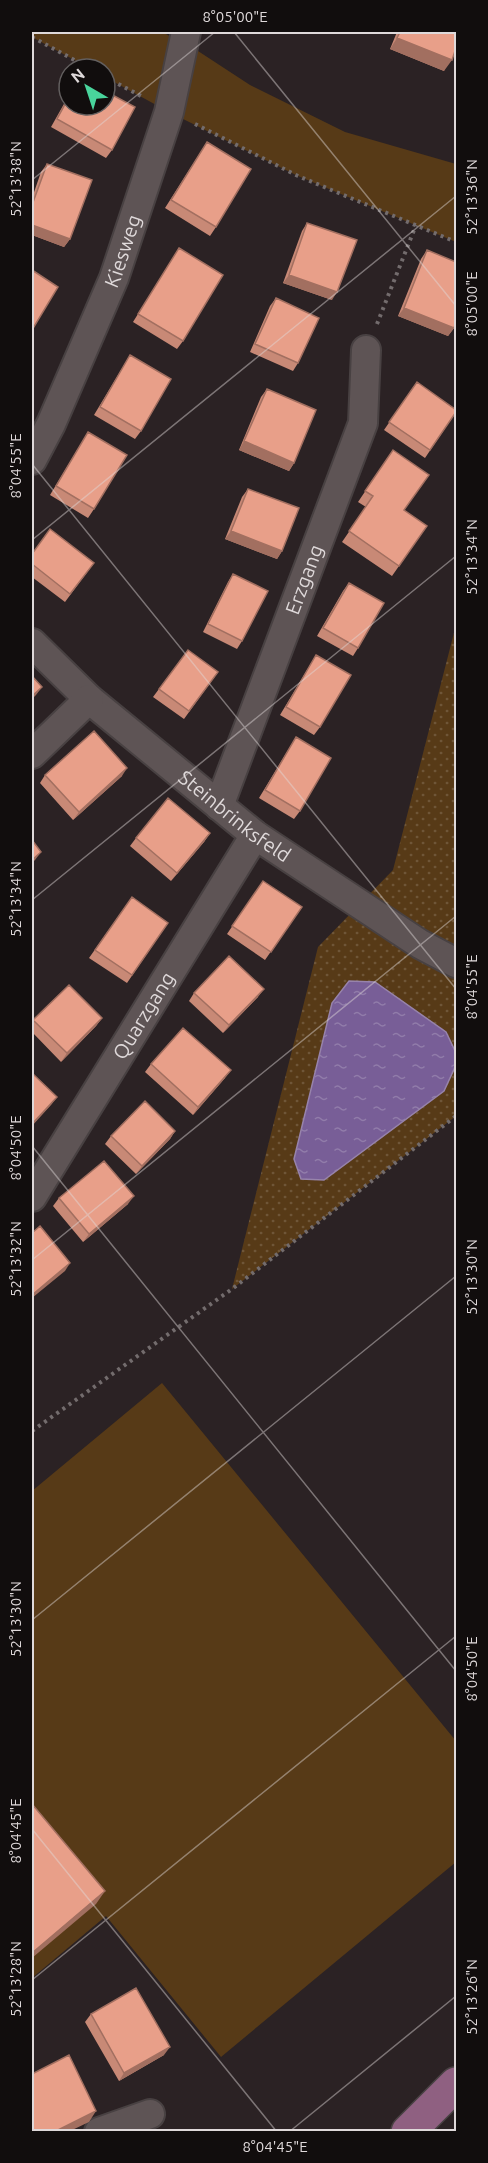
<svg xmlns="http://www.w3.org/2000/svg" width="488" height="2163" font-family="Ubuntu,sans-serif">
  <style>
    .grass { fill: url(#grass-dots) }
    .green { fill: #573a17 }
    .water { fill: url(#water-ripples); stroke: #9783ab; stroke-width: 1.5 }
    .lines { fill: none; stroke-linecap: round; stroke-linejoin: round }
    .street-casing { stroke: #484142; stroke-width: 32 }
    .primary-casing { stroke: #484142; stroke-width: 36 }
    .path { stroke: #736c6d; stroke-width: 4; stroke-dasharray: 3 4.5; stroke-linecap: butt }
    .street { stroke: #5e5455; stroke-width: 28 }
    .primary { stroke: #8f6081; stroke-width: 33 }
    .wall { fill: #c88976 }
    .shaded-wall { fill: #a26f60 }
    .building { fill: #e89f89; stroke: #a26f60; stroke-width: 1.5 }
    .ticks { fill: none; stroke: #dfd9da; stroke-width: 1.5; stroke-opacity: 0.45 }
    .labels { text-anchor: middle; stroke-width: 6; stroke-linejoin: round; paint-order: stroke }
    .street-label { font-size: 20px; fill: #dfd9da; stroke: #110d0d }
    .neatline { fill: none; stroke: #dfd9da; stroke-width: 2 }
    .ticks-label { font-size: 15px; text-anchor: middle; fill: #dfd9da }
  </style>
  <defs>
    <pattern id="grass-dots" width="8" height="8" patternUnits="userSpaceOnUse" patternTransform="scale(1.5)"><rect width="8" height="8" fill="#573a17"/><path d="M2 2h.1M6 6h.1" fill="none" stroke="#6f5638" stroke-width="1.8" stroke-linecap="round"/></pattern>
    <pattern id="water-ripples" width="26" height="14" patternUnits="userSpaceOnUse" patternTransform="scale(1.5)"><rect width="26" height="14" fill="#785e97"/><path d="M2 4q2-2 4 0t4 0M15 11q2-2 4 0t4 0" fill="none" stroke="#917caa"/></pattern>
  </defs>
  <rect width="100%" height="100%" fill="#2b2224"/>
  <path class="grass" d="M456,625v491l-224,173 86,-342 75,-77z"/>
  <path class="green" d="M32,32h130l36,19 52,34 95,47 111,32v78l-158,-66 -129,-64 -64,-35v-8h-14l-59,-32z
    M162,1383l294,358v121l-235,195 -115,-141 -74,62v-487z"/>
  <path class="water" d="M349,981l26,1 71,50 10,21v12l-12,26 -120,89 -23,-1 -7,-20 38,-156z"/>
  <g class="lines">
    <defs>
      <g id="street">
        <path id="s1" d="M32,460l19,-36 63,-146 55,-166 17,-80"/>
        <path id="s2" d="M32,643l57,56 166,136 165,109 36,19"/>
        <path d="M32,754l57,-55"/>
        <path id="s3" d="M219,806l144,-383 3,-73"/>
        <path id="s4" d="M32,1197l223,-362"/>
        <path d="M99,2132l51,-18"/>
      </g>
      <path id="primary" d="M408,2132l48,-48"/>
    </defs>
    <use href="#street" class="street-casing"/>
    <use href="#primary" class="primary-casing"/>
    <path class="path" d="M32,37l59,32
      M105,77l38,20
      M195,124l103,52 158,66
      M377,324l39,-99
      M32,1431l200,-142 224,-173"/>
    <use href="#street" class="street"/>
    <use href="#primary" class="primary"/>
  </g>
  <path class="wall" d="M397,32h59l-12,39 -54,-22z
    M69,95v10l43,45 -6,8 -55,-31z
    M207,142l9,85 -6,9 -45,-28z
    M47,164l23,75 -6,8 -32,-12v-37l9,-26z
    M307,223l25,77 -49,-17 19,-52z
    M179,248l4,93 -6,8 -44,-27z
    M427,250l27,78 -6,8 -50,-20 23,-57z
    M276,298l22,65 -5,8 -43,-19 20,-46z
    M130,355l11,76 -6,8 -41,-24z
    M417,382l39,30 -31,46 -41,-28z
    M267,389l27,74 -5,8 -50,-21 22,-53z
    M88,432l6,77 -6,9 -38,-23z
    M393,450l11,60 23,16 -35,50 -50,-34 24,-35 -8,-5z
    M248,489l34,62 -5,8 -52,-20 17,-42z
    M32,554l56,17 -23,31 -33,-25z
    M233,574l9,67 -5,8 -34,-17 25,-50z
    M349,583l9,65 -5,8 -36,-20 26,-45z
    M188,650l30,22 -34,47 -31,-22z
    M316,655l4,72 -6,8 -34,-20z
    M296,737l4,74 -6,8 -35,-21z
    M45,775l77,1 -49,44 -33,-37z
    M210,833l-6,9 -33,39 -41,-35 6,-8z
    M263,881l39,26 -37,53 -38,-26z
    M132,897l36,26 -41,60 -38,-25z
    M194,993l64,4 -35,36 -34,-32z
    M102,1018l-6,8 -35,36 -29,-30v-9l1,-3z
    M151,1064l74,14 -32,37 -48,-43z
    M175,1131l-5,8 -34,35 -31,-30 6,-8z
    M59,1198l69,6 -45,38 -30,-36z
    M91,2014l73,41 -45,26 -34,-59z"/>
  <path class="shaded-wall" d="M397,38l55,22 -8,11 -54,-22z
    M32,225l38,14 -6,8 -32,-12z
    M289,275l48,17 -5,8 -49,-17z
    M404,308l50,20 -6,8 -50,-20z
    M244,441l50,22 -5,8 -50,-21z
    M231,531l51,20 -5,8 -52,-20z
    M42,687l-6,8 -4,4v-3z
    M127,768l-5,8 -49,44 6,-8z
    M210,833l-6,9 -33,39 6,-8z
    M41,852l-6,8 -3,3v-3z
    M264,989l-6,8 -35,36 6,-8z
    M102,1018l-6,8 -35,36 6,-9z
    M231,1070l-6,8 -32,37 5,-8z
    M57,1097l-6,8 -19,21v-2z
    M175,1131l-5,8 -34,35 6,-8z
    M134,1196l-6,8 -45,38 6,-8z
    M70,1263l-5,8 -33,27v-3z
    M105,1891l-9,13 -64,54v-5z
    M170,2047l-6,8 -45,26 5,-8z
    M96,2111l-7,11 -21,10h-14z"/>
  <path class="building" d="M400,32h56v16l-4,12 -55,-22z
    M105,91l30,16 -23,43 -55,-31 12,-22v8h36z
    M207,142l44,27 -35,58 -45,-27z
    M47,164l45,16 -22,59 -38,-14v-20z
    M307,223l50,17 -20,52 -48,-17z
    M179,248l44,27 -40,66 -45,-27z
    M427,250l29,12v60l-2,6 -50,-20z
    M32,270l26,17 -26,43z
    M276,298l43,20 -21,45 -43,-19z
    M130,355l41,24 -30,52 -41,-24z
    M417,382l39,28v2l-26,38 -41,-28z
    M267,389l49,21 -22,53 -50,-22z
    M88,432l39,23 -33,54 -38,-23z
    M393,450l36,25 -25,35 23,16 -28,40 -50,-35 24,-35 -8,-5z
    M248,489l51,19 -17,43 -51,-20z
    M50,529l44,34 -24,31 -38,-30v-10z
    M233,574l35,17 -26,50 -34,-17z
    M349,583l35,20 -26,45 -35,-20z
    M188,650l30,22 -29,39 -30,-22z
    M316,655l35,20 -31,52 -34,-20z
    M32,676l10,11 -10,9z
    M94,731l33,37 -48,44 -34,-37z
    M296,737l35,21 -31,53 -35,-21z
    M168,798l42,35 -33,40 -41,-35z
    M32,840l9,12 -9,8z
    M263,881l39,26 -31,45 -39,-26z
    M132,897l36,26 -36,52 -37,-25z
    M229,956l35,33 -35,36 -35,-32z
    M69,985l33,33 -35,35 -34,-33z
    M183,1028l48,42 -33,37 -47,-43z
    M32,1073l25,24 -25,27z
    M145,1101l30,30 -33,35 -31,-30z
    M104,1161l30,35 -45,38 -30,-36z
    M40,1226l30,37 -38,32v-62z
    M32,1804l73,87 -73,62z
    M136,1988l34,59 -46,26 -33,-59z
    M69,2055l27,56 -42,21h-22v-58z"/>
  <path class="ticks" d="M234,32l222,274M32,180l183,-148M32,464l424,525M32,540l424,-344M32,900l424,-344M32,1146l424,525M32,1260l424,-344M32,1620l424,-344M32,1829l245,303M32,1980l424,-344M289,2132l167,-136"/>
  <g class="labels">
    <g class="street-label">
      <text dy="7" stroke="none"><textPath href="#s1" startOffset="228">Kiesweg</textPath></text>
      <text dy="7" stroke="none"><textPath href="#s3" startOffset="242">Erzgang</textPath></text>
      <text dy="7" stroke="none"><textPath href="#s2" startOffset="267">Steinbrinksfeld</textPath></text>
      <text dy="7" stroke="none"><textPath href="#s4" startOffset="213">Quarzgang</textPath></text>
    </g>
  </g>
  <rect width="488" height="2163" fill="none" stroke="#110d0d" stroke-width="66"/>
  <g transform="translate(87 87) rotate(321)"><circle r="28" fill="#110d0d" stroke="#635f5f" stroke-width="1.5"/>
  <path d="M0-4.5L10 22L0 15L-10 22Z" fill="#49d49c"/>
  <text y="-9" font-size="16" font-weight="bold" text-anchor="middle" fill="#dfd9da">N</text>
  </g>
  <rect x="33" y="33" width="422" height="2097" class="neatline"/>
  <g class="ticks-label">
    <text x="235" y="22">8°05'00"E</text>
    <text transform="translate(16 179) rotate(-90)" y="5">52°13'38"N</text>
    <text transform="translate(472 197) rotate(-90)" y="5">52°13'36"N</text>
    <text transform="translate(472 304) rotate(-90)" y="5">8°05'00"E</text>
    <text transform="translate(16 466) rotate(-90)" y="5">8°04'55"E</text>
    <text transform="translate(472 557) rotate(-90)" y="5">52°13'34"N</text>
    <text transform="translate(16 899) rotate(-90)" y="5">52°13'34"N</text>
    <text transform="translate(472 987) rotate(-90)" y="5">8°04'55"E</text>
    <text transform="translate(16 1148) rotate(-90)" y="5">8°04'50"E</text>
    <text transform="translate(16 1259) rotate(-90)" y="5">52°13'32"N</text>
    <text transform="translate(472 1277) rotate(-90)" y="5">52°13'30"N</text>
    <text transform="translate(16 1619) rotate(-90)" y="5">52°13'30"N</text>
    <text transform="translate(472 1669) rotate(-90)" y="5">8°04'50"E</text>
    <text transform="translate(16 1831) rotate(-90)" y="5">8°04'45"E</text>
    <text transform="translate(16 1979) rotate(-90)" y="5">52°13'28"N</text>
    <text transform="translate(472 1997) rotate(-90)" y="5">52°13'26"N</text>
    <text x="275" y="2152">8°04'45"E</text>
  </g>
</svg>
